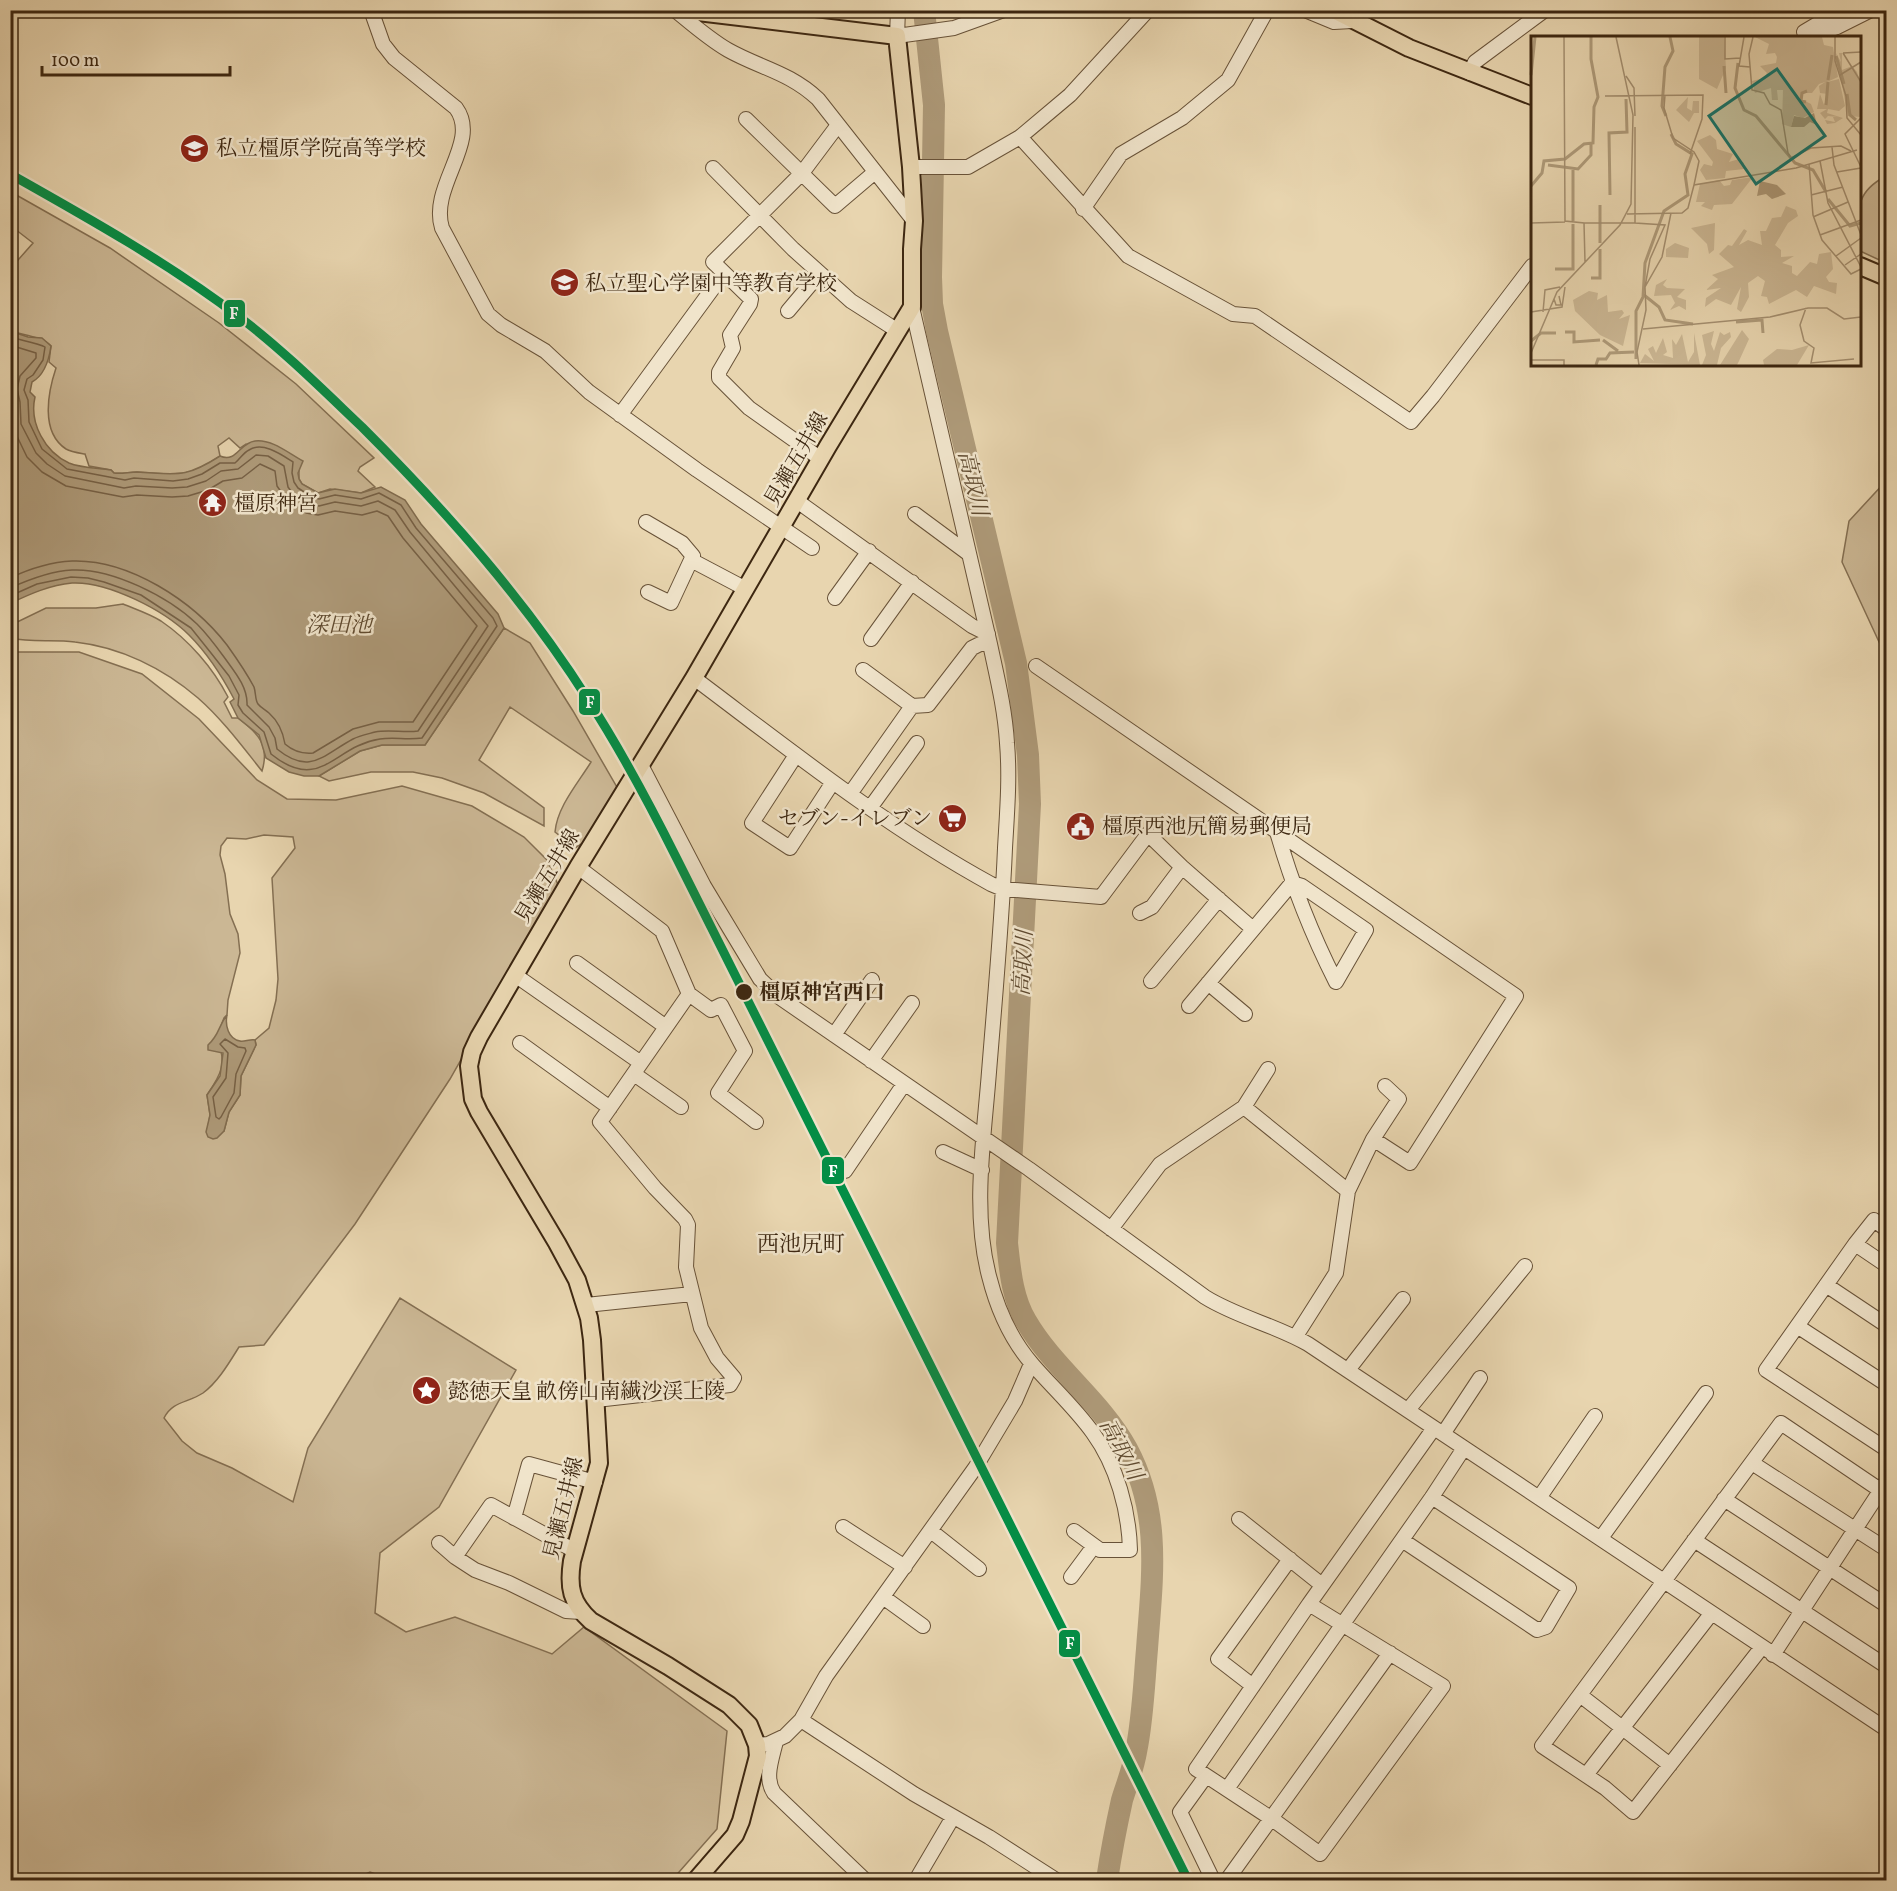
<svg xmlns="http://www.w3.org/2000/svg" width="1897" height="1891" font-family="Vollkorn,'Noto Serif JP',serif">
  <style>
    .green { fill: #cbb794; stroke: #846f52; stroke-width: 1.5; fill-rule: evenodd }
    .water { fill: #ae9a79; stroke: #816c4f; stroke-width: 1.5 }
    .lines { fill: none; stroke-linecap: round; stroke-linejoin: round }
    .shore { stroke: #766045; stroke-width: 1.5 }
    .river { stroke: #ae9a79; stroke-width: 22 }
    .minor-casing { stroke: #685238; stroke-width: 16 }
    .major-casing { stroke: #3d2711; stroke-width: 20 }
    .minor { stroke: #f0e4cb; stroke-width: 14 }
    .major { stroke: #e8d5af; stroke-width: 16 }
    .rail-1-casing { stroke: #f0e4cb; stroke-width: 14 }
    .rail-1 { stroke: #028e46; stroke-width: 9 }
    .stop-dot { fill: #3d2711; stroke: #f0e4cb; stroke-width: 2 }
    .labels { text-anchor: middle; stroke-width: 5; stroke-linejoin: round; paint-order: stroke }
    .poi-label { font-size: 21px; fill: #3d2711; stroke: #f0e4cb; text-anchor: start }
    .street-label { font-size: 21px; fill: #3d2711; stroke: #f0e4cb }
    .stop-label { font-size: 21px; font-weight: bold; fill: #3d2711; stroke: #f0e4cb; text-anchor: start }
    .water-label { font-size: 22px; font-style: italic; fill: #5f4a30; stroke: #f0e4cb }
    .neighbourhood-label { font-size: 22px; fill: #3d2711; stroke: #f0e4cb }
    .inset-river { fill: none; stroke: #ae9a79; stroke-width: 3 }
    .inset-road { fill: none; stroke: #a48f70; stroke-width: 1.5 }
    .view { fill: #0f766e; fill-opacity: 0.15; stroke: #0f766e; stroke-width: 3 }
    .inset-edge { fill: none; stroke: #3d2711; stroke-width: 3 }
    .line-badge { stroke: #f0e4cb; stroke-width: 2 }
    .badge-label { font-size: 16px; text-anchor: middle; font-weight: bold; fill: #fff }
  </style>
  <rect width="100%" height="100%" fill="#e8d5af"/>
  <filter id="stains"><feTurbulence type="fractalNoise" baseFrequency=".00333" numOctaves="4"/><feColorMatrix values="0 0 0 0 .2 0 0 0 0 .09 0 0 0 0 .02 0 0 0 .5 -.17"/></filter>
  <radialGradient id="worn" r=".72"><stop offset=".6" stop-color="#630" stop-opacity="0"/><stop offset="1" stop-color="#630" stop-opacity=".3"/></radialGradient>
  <path class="green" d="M1886,176v87l-26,-12c0,-36 -10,-56 26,-75z
    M11,192l99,56 109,75 77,61 78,74 -14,9 -2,4 17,16 -14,6 -31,-4 -12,4 -16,-9 -3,-5v-11l-53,-24 -6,4 -11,-10 -11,8 2,10c-36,24 -43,18 -83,16 -8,0 -15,2 -23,1l-3,-3 -22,-4 -4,-12c-6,-1 -14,-2 -19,-5 -26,-17 -18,-57 -10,-81l-7,-6 2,-16c-7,-9 -28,-11 -40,-15v-63l22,-25 -22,-17z
    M1886,481v176l-44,-95 7,-41z
    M123,604c12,5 27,10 38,17 28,19 52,47 67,76l-4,5 8,16h6c20,15 32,27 24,53 -20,-25 -40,-52 -64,-73 -35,-30 -78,-51 -123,-56 -22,-3 -43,1 -64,-4l2,-14 33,-16h50z
    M504,628l26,15 43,68 45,78 -35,54 -8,5 -20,-16c2,-25 23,-49 36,-70l-81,-55 -31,53 65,48v18l-60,-33 -42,-15 -29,-6h-42l-42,9 -10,-5 41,-25 22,-6h43z
    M11,652h68l63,22 57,45 58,61 30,19 49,1 66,-14 70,20 52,31 23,23 12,27 -109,192 -95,145 -91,121 -25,2c-10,16 -21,35 -36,46 -15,10 -31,8 -39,25l18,23 15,12 35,15 61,34 15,-54 92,-150 116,72 -77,137 -59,46 -5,60 31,19 49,-15 97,37 32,-27 143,104 -10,98 -45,51h-280l-22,-8 -17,8h-342zM264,835l29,2 2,11 -23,30 6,101 -2,21 -7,28 -14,12 1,5 -15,31 -1,19 -11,17 -5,19 -17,2 3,-18 -3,-20c15,-22 20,-31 10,-58l7,-19 3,-3 1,-15 12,-47 -2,-19 -8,-20 -5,-40 -5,-19 1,-9 6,-8 19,1z"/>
  <path class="water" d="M10,331l18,6 14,1 9,8c-2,14 -6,29 -19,36l-2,10 5,5c-6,26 10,55 34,66 12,5 29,5 42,7l3,3c8,1 15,-1 23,-1 40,2 47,7 83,-16 17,7 19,-13 35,-15 17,-2 33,12 48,20l-5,12 1,6 3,5 16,9 17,-4 26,4 20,-6 24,13 16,24 77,90 6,14 -79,117h-43l-22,6 -41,25h-15l-15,-4 -23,-14 -7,-23 -21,-17 -8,-16 4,-3c-12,-23 -27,-46 -45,-64 -25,-25 -82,-54 -117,-52 -22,2 -42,11 -61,20z
    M227,1015c-2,10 1,24 13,26 4,1 10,-2 15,-1l1,5 -15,31 -1,19 -11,17 -5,19 -7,7 -4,1 -5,-2 -2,-5 4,-17 -3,-20 13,-19 3,-23 -15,-3v-5c12,-11 10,-19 19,-30z"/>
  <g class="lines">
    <path class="shore" d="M10,337c9,3 29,6 35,10l-2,13 -10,15 -6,4 -3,11 4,10 1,22 13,27 25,20 58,11 9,-2 39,3 15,-2 14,-5 18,-11h15c5,-4 8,-10 14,-13 14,-9 33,5 44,12l-1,11 2,9 4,6 14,9 7,2 16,-4 26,4 18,-6 22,12 15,23 77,90 4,8 -75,112c-14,2 -29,-1 -42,1 -47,7 -59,55 -109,15l-7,-22 -21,-19 -5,-8 1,-10 -10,-19 -18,-23 -20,-25 -50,-33 -37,-13 -16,-4 -17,-1 -34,7 -27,12
      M10,345l26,8v5l-16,18 -3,13 3,13 1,22 15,29 11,11 18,12 59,12 12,-2 36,2 15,-1 19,-6 15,-10 17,-2 18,-14 12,1 16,10 4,21 5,7 16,10 10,2 16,-4 26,4 17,-5 17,9 15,22 78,94 -70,105c-14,2 -29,-2 -43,1 -7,2 -16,4 -22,7 -30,16 -43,37 -76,10l-2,-11 -6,-11 -22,-22c1,-18 -13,-34 -23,-48 -8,-11 -17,-23 -27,-33 -28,-27 -85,-56 -125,-54 -21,1 -42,9 -62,18
      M10,403l3,25 14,29 15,15 24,14 57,11 14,-2 35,2 16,-1 20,-6 15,-9 19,-3 18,-14 15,7 2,15 7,10 22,17 12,2 17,-4 27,4 15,-4 11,5 15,22 74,88 -64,96h-34l-26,7 -40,24c-10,1 -20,-2 -28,-9 -2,-12 -7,-23 -16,-31 -3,-3 -8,-5 -11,-9 -3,-4 -2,-11 -4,-17 -8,-15 -17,-28 -27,-42 -34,-44 -98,-86 -155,-84 -22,1 -43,8 -62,17
      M225,1039l13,8 7,1 1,3 -10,23 -2,19 -13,24 -2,2 -3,-2 -3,-20 13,-19 2,-25 -8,-9z"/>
    <path class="river" d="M924,10l10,95 -3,172 1,27 5,27 79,332 12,92 2,49 -23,439c3,26 5,55 19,78 28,48 75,80 101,128 35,65 25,130 20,200 -3,34 -4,69 -11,103 -3,17 -9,32 -14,48 -6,27 -11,53 -15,80"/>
    <defs>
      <path id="minor" d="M371,10l12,34 11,14 62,50c25,34 -27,78 -14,120l46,86 13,11 44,26 44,41 108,78 115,78
        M675,10c17,14 34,29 53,40 32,18 61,22 90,49l96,122
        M898,10l-1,26 57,-8 50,-18
        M1305,10l29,12 18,-1
        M1804,32l37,-22
        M1804,38l33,-11 34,-17
        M1470,73l5,-11 70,-52
        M746,119l89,87 40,-34
        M1020,137l108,119 105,58 22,2 156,106 22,-26 99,-130
        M911,167h57l52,-30 50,-42 78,-85
        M713,168l80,81 58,52 47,30
        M1083,209l38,-55 61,-36 46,-38 39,-70
        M912,307l78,337c7,33 15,65 17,99 3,35 0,70 -2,105 -3,74 -10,149 -16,224 -5,66 -17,139 0,204 8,32 22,64 44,89 20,23 43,44 60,68 24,33 36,78 37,117h-30l-26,-19
        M788,311l32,-38
        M620,415l104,-142
        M821,459l-72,-51 -30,-30v-6l14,-24 -3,-13 20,-31 1,-5 -38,-37 89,-89 36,-48
        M797,501l175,125 16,8
        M915,514l54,40
        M646,522l36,21 11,13 -2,4 55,29
        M648,592l23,11 20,-43
        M835,598l34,-47
        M871,639l41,-57
        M1036,666l480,330 -106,167 -37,-24
        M863,670l49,36
        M694,678c96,72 191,148 297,206l12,5 98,8 47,-63 34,33 71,62
        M796,755l-44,68 38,25 43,-66
        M641,765l63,121 56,93 19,18 250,172 176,128c32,20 70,28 103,47l578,385
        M850,794l62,-88 16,-1 44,-57 8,-4h10
        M870,808l47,-65
        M578,867l84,64 27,63 22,16 10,-5 24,46 -27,42 38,29
        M1140,913l12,-6 30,-40
        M577,963l89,64
        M515,975l126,88
        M1151,981l68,-82
        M1208,983l37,31
        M1189,1006l103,-123 10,3 64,44 -30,52c-25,-49 -44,-98 -59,-150
        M834,1035l38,-55
        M520,1043l90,65
        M871,1061l41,-58
        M634,1074l47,33
        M1244,1107l104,84
        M943,1152l39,18
        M845,1171l59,-87
        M1111,1229l49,-65 84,-57 24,-38
        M1886,1229l-12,-9 -19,24 -89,126 120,79
        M1855,1244l31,21
        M1826,1285l60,40
        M586,1305l106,-11
        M1797,1326l89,58
        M1296,1336l40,-63 12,-82 25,-52 26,-40 -14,-13
        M1348,1370l55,-71
        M596,1400l134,-15 4,-7 -17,-20 -16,-30 -15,-61 2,-42 -3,-6 -30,-31 -55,-66 89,-128
        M1408,1410l117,-144
        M1443,1434l37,-56
        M1752,1463l134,86
        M1539,1498l56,-82
        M1724,1499l162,106
        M514,1518l15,-54 66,18
        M1239,1519l83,66
        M843,1527l62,40
        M931,1531l48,38
        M1601,1538l105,-145
        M1402,1540l135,90 9,-3 23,-39 -137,-91
        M1694,1540l192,126
        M439,1543l16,14 20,13 34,13 57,28 15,1
        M455,1557l36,-52 84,46
        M1071,1577l23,-31
        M883,1597l40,29
        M1309,1604l134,82 -123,168 -48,-35 -76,-50z
        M1309,1604l125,-176
        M1762,1647l-129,165 -28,-24 -63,-42 239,-323 105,71
        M1773,1655l113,-173
        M1253,1686l-35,-27 72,-100
        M1580,1695l90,70
        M801,1720l113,74 75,43 67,43
        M776,1741c-4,18 -12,37 -2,52l91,87
        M757,1745l11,-1 17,-8 16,-16 25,-44 149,-208 40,-67 16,-37
        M1586,1775l125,-161
        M1206,1776l-26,36 33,68
        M1227,1789l205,-292 32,-49
        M916,1880l37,-63
        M1227,1880l163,-227"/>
      <path id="major" d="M681,10l216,26 14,131 3,54 -2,28v58l-84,139 -134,232 -116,189 -99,170 -7,15 -3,14 4,33 6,13 78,131 20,37 12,38 3,22 7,123 -27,98c-4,26 -1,42 19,60l77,45 61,39 20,20 8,20 1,11 -17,65 -6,14 -39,45
        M1334,10l75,38 123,48
        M1860,266l26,11"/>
    </defs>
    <use href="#minor" class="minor-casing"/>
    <use href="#major" class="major-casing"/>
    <use href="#minor" class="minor"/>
    <use href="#major" class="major"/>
    <defs>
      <path id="rail-1" d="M10,174c80,45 160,90 232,145 43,33 81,71 120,108 84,84 164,174 227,274 33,51 61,104 88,158l511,1021"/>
    </defs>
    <use href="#rail-1" class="rail-1-casing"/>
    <use href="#rail-1" class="rail-1"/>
  </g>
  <defs>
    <symbol id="school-disc" viewBox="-11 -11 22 22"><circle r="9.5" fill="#8f2418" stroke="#f0e4cb"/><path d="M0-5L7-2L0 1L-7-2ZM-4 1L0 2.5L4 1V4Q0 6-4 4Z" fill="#fff"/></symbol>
    <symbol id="temple-disc" viewBox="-11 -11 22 22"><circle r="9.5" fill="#8f2418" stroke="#f0e4cb"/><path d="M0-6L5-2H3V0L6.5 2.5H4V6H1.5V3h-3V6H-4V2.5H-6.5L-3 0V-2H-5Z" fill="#fff"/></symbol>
    <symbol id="supermarket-disc" viewBox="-11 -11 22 22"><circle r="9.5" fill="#8f2418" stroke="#f0e4cb"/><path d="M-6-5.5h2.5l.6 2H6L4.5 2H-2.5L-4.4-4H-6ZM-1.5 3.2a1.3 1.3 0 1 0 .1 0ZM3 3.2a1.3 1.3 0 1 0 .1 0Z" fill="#fff"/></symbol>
    <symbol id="civic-disc" viewBox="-11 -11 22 22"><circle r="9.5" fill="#8f2418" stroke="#f0e4cb"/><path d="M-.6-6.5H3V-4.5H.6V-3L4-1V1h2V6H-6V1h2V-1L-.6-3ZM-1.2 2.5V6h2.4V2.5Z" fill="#fff"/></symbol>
    <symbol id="sight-disc" viewBox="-11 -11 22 22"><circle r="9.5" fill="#8f2418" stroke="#f0e4cb"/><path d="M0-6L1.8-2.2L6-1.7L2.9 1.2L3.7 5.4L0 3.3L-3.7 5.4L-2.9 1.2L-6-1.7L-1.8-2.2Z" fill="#fff"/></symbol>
  </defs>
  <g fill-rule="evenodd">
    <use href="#school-disc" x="178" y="132" width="33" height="33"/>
    <use href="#school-disc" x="548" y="266" width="33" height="33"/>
    <use href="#temple-disc" x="196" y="486" width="33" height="33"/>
    <use href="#supermarket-disc" x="936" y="802" width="33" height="33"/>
    <use href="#civic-disc" x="1064" y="810" width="33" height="33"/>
    <use href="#sight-disc" x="410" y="1374" width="33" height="33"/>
  </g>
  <circle class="stop-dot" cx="744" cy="992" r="9"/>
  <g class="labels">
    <g class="poi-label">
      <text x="216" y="155">私立橿原学院高等学校</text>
      <text x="585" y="290">私立聖心学園中等教育学校</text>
      <text x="234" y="510">橿原神宮</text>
      <text x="932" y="825" text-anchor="end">セブン-イレブン</text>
      <text x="1102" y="833">橿原西池尻簡易郵便局</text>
      <text x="448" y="1398">懿徳天皇 畝傍山南繊沙渓上陵</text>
    </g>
    <g class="street-label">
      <text transform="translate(796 459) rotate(-60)" y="7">見瀬五井線</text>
      <text transform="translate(547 876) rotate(-59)" y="7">見瀬五井線</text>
      <text transform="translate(563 1508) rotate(-76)" y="7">見瀬五井線</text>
    </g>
    <g class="stop-label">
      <text x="759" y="999">橿原神宮西口</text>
    </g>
    <g class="water-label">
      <text transform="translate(974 483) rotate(77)" y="8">高取川</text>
      <text x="339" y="632">深田池</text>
      <text transform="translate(1022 963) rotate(-87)" y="8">高取川</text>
      <text transform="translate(1122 1449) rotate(62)" y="8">高取川</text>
    </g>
    <g class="neighbourhood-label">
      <text x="801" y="1251">西池尻町</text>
    </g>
  </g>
  <g transform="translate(1531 36)">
    <rect width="330" height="330" fill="#e8d5af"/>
    <path d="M168,1h25l2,31 -9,21 -18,-10zM224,1h67l2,8 9,2 5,30 -11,5 12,-3 6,27 -6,5 -11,-2 -1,4 16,5 -8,5 -8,1 -2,-4 10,2 -2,-5h5l-10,-1 -3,3 -5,-6 7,-4h-10l3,-15 4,11 4,-11 -8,-1 -1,-7 6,-4 -6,2 -7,9h-10l-1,6 10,5 3,8 -11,6 -9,-3 -3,12 -9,-3 1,-34h-6l1,10h-6l-1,-12 -16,5 -3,-12 12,-3 3,-5 -7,-7 16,-3 1,-6 -2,-4 -9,1 3,-10zM305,17l5,9 -2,-9h3v17l10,-4 5,6 4,13v32l-13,-1zM157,61l-1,11 5,3 1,-10h6v12h-5l-5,9 -13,-12zM179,99l6,5 1,9 16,5 -4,8 10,-3 5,4v6l-18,2 -1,7 -19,2 -6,-10 4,-6 8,2 1,-4 -16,-21zM222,141l-21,27 -18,1 -2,5 -11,-4 4,-4h-9l4,-18 19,-4 5,6 6,-1 2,-5zM255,170l10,4 2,6 -10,7 -13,22 6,5v7l13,-1 -12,7 10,3v7l5,3 13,-14 7,2 2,-10 12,-2 2,17 -7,8 3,5 8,1 -1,11 -22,-8 -7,11 -11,-7 -27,14 -2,-7 -6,-1 4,-15 -7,-5 -10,7 1,14 -8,15 -4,-3 4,-22 -10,18 -15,-6 -11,8 1,-9 15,-10 -15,2 12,-11 -6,-4 22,-8 -15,-13 9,-9 4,1 12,-17 3,2 -8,14 9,-5 14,5 -2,-14h6l6,-13 9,-1zM184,187l-1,27 -5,4 -2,-10 -16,-16zM144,207l14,5 -1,10 -22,-1v-8zM136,243l-4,6 4,3 18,1 -8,8 9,3v10l-7,-4 -9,4 5,-7 -4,-8 -17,1 2,-11zM58,255l9,2 -1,7 10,-5 1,17 14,-2 2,3 -5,6 11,-4 -7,31 -23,-11 -25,-24 -2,-11zM211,294l7,9 -10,22 -2,4h-17zM183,295l-3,13 3,7 6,-19 4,3 6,-3 1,5 -10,11 -4,17h-15l4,-10 -4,-20zM163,297l6,32 -60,-2 5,-9 9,7 -6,-12 5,-3 3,7 7,-15 4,14 -4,3 10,3 -1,-19 4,6 6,-11 6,28 6,-10zM278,309l-12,20h-33l-1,-5 14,-11 15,1z" fill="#cbb794"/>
    <path d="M283,77l3,12 -7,-3 -6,5h-13l3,-11 11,2zM229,145l17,4 9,9 -14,5 -6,-5 -9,2z" fill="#ae9a79"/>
    <path class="inset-river" d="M305,20l8,28M207,27l-3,25 9,22 12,6 39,47 18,7 13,22M193,30l2,27M0,39l4,-38M297,44l4,-25M316,58l3,21 6,5M275,66l-5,-1 1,-8 5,-2M295,69l2,-23M135,80l-4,-10 3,-39 8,-16 -3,-14M17,129l30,4 13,-14v-11M0,150l11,-13 2,-12 21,-2 19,-15 9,-1 1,-36 4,-10 -7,-38v-22M79,159l-1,-62 18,-1 -1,-33M297,163l22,27 11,-3M42,185v-51M69,207v-38M24,233h18v-45M60,242h9v-29M113,259l15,12 6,13 28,4M205,286l26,-2 1,13M34,296h9v10l26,-2M72,304l15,11M0,305l10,-8h15M105,323v-48l7,-14 2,-34 19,-52 24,-16 -3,-21 7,-20 -16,-10 -5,-10M65,329l2,-6h8l4,-6 24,-1"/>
    <path class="inset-road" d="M33,1l1,184 19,2 1,39M194,1v22l15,-1M213,1l-5,29 11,1M222,1l-4,17 3,36 12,3 6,11 11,6 7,43 3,5 20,-10 30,-2 10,5M304,1v24l11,35 1,22 14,17M312,17l18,29M312,17l18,-1M309,39l21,-13M95,40l8,12 1,28M134,59l-1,13 9,30 21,14 5,9 -5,24M74,60l98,-1 -1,24 -12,35M330,82l-16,16 16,33M104,91v96l30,2 -15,34 -5,28M301,111l2,18 27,70M289,125l8,42 33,64M278,128l4,51 9,25 29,34 10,-5M306,136l24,-4M280,159l32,-8M96,178l55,-1 6,-5 6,-23 102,-17 61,-18M282,181l35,-15M0,187l34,-1M53,187h51M289,199l41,-15M305,220l25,-18M314,229l16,-11M23,263l2,6h5l-2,-9M275,272l-6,17 4,16 10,7 -3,15 43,-4M0,276l31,-5 3,-20M12,276l2,-22 15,-3M112,293l127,-12 38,-9h19l17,11 17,-2M0,317l26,-61 63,-67 11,-21 2,-89 -17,-78M0,324h33v5M108,329l-2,-13 9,-42 -1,-23 17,-30 9,-44"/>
    <path class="view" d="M246,33l48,67 -69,48 -47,-68z"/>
    <rect width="330" height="330" class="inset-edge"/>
  </g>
  <g class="line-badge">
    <rect x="223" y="299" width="23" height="29" rx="6" fill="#028e46"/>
    <rect x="578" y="688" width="23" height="28" rx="6" fill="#028e46"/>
    <rect x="821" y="1156" width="24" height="29" rx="6" fill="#028e46"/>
    <rect x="1058" y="1629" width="23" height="29" rx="6" fill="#028e46"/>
  </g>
  <g class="badge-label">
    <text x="234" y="319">F</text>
    <text x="590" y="708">F</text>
    <text x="833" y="1177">F</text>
    <text x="1070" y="1649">F</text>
  </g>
  <rect width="1897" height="1891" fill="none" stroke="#e8d5af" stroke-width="36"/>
  <rect x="12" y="12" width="1873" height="1867" fill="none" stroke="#3d2711" stroke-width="3"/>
  <rect x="18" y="18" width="1861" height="1855" fill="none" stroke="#3d2711" stroke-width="1.5"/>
  <path d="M42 66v9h188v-9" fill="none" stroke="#3d2711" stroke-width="3"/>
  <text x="51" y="66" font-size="18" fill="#3d2711" stroke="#f0e4cb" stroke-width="4.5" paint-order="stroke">100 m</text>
  <rect width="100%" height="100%" filter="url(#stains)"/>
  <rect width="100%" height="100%" fill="url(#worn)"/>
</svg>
